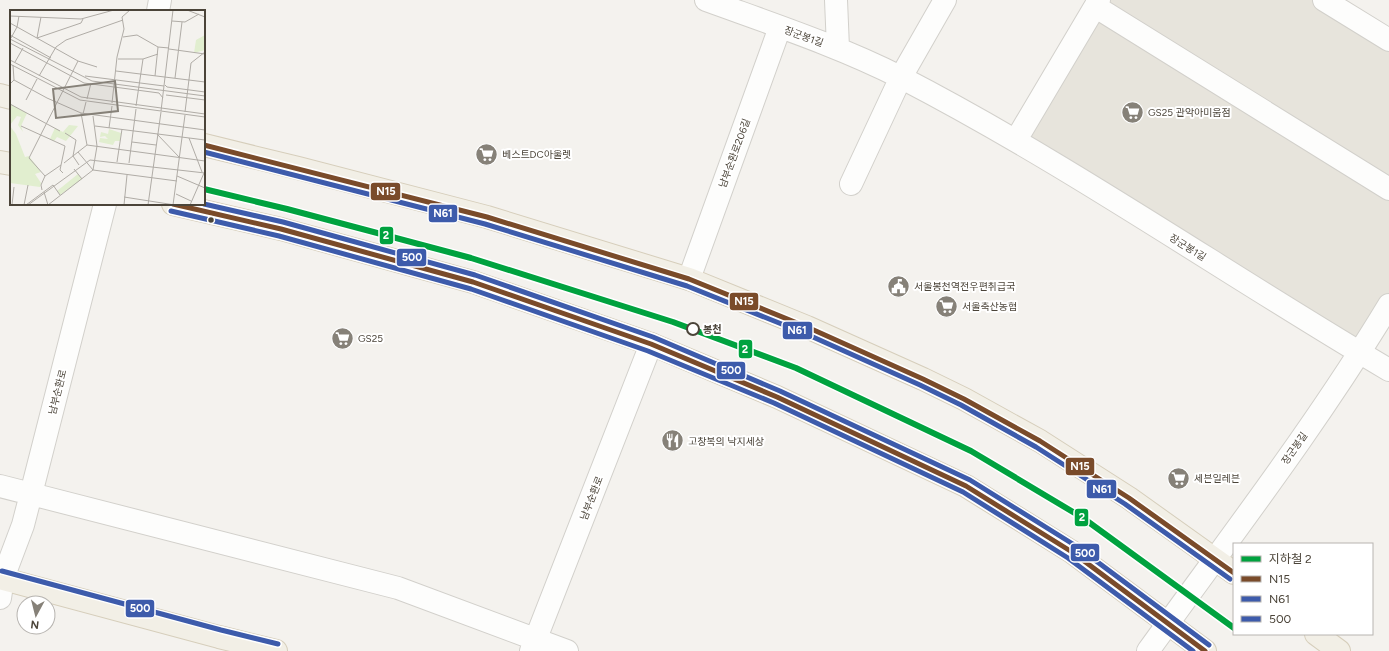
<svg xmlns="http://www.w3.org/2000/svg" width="1389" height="651" font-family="Figtree,'Noto Sans KR',sans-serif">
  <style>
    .residential { fill: #e7e4dc }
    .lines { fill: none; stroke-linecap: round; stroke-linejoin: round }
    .minor-casing { stroke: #d2d0cb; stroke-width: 24 }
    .major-casing { stroke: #d6cebb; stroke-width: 24 }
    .minor { stroke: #fdfdfc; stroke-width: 22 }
    .major { stroke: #f2efe6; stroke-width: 22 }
    .bus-1-casing { stroke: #fff; stroke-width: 8 }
    .bus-2-casing { stroke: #fff; stroke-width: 8 }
    .bus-3-casing { stroke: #fff; stroke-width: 8 }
    .bus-1 { stroke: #7a4b2a; stroke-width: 5 }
    .bus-2 { stroke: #3d5bab; stroke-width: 5 }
    .bus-3 { stroke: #3d5bab; stroke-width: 5 }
    .metro-1-casing { stroke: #fff; stroke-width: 9 }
    .metro-1 { stroke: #00a23f; stroke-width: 6 }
    .bus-dot { fill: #4b4439; stroke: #fff; stroke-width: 1.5 }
    .stop-dot { fill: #fff; stroke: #4b4439; stroke-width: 2 }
    .labels { text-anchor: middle; stroke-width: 4; stroke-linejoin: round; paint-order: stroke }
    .street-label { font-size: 10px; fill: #4b4439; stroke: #fff }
    .poi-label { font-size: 10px; fill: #4b4439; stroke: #fff; text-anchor: start }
    .stop-label { font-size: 10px; font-weight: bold; fill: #4b4439; stroke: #fff; text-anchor: start }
    .inset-road { fill: none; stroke: #b0aca6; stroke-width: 1 }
    .view { fill: #868178; fill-opacity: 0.15; stroke: #868178; stroke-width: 2 }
    .inset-edge { fill: none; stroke: #4b4439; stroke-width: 2 }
    .line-badge { stroke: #fff; stroke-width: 1.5 }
    .badge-label { font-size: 11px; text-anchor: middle; font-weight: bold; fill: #fff }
  </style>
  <rect width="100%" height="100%" fill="#f4f2ee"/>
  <path class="residential" d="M1099,0h225l65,40v265l-29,48 -344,-213z"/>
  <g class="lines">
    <defs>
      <path id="minor" d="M706,0c66,24 133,46 196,78 168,87 324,196 487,292
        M836,0l2,48
        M1324,0l65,40
        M1096,7l293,182
        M158,11l2,-11
        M1016,140l83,-140
        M851,184l50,-107 44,-77
        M689,279l91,-252
        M0,486l398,102 169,63
        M0,598l3,-20 20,-53 8,-31 74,-290
        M531,651l120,-307
        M1148,651c82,-114 168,-225 241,-346"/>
      <path id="major" d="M0,95l11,3
        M204,145l94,23 189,49 202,62 118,48 116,52 41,20 76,42 89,57 105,75
        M0,162l11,2
        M173,204l108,25 192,53 178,62 126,53 189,89 106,66 133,99
        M0,578l219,59 57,14
        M1316,634l23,17"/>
    </defs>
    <use href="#minor" class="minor-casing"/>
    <use href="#major" class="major-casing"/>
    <use href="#minor" class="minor"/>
    <use href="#major" class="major"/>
    <defs>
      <path id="bus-1" d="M204,145l283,72 202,62 118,48 116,52 41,20 76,42 89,57 105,75
        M173,204l108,25 192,53 178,62 126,53 189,89 106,66 133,99"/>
      <path id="bus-2" d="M204,152l281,72 202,62 117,47 116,52 41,20 75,42 89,57 105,75
        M171,211l108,25 192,53 177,62 126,52 189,89 105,66 125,93"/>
      <path id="bus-3" d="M204,204l79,18 192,53 178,62 127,54 190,89 106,66 133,99
        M2,571l219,59 57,14"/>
    </defs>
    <use href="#bus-1" class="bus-1-casing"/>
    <use href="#bus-2" class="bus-2-casing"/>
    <use href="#bus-3" class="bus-3-casing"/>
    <use href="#bus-1" class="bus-1"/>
    <use href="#bus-2" class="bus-2"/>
    <use href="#bus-3" class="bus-3"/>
    <defs>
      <path id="metro-1" d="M204,189l83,20 184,49 202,64 123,46 175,83 112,67 151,110"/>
    </defs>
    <use href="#metro-1" class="metro-1-casing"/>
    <use href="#metro-1" class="metro-1"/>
  </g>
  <defs>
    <symbol id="supermarket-disc" viewBox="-11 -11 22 22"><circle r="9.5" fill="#868178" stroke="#fff"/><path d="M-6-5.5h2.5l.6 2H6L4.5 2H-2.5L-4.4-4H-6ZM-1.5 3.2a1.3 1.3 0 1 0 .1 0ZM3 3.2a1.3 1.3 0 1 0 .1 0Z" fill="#fff"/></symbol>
    <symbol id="civic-disc" viewBox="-11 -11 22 22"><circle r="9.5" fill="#868178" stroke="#fff"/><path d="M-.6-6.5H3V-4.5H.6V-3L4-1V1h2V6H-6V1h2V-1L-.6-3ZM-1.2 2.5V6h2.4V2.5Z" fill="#fff"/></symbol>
    <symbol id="restaurant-disc" viewBox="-11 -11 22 22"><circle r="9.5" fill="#868178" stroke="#fff"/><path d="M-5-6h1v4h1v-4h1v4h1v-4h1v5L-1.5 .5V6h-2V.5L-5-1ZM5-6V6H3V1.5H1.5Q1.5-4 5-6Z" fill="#fff"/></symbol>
  </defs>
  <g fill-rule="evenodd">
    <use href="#supermarket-disc" x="1120" y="100" width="25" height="25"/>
    <use href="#supermarket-disc" x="474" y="142" width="25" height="25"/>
    <use href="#civic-disc" x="886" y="274" width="25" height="25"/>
    <use href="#supermarket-disc" x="934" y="294" width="25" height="25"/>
    <use href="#supermarket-disc" x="330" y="326" width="25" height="25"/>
    <use href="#restaurant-disc" x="660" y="428" width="25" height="25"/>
    <use href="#supermarket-disc" x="1166" y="466" width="25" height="25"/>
  </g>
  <circle class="bus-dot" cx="211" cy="220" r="3.5"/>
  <circle class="stop-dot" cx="693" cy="329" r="6"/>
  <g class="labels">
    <g class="street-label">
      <text transform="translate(804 36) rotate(20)" y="4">장군봉1길</text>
      <text transform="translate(734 153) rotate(-70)" y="4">남부순환로206길</text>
      <text transform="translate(1188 247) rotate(32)" y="4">장군봉1길</text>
      <text transform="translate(57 392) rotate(-76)" y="4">남부순환로</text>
      <text transform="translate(1294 448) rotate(-55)" y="4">장군봉길</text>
      <text transform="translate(591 498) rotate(-69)" y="4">남부순환로</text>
    </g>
    <g class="poi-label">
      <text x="1148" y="116">GS25 관악아미움점</text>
      <text x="502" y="158">베스트DC아울렛</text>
      <text x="914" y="290">서울봉천역전우편취급국</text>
      <text x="962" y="310">서울축산농협</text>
      <text x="358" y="342">GS25</text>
      <text x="688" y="445">고창복의 낙지세상</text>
      <text x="1194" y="482">세븐일레븐</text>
    </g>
    <g class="stop-label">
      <text x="703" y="333">봉천</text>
    </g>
  </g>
  <g transform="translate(10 10)">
    <rect width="195" height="195" fill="#f4f2ee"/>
    <path d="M195,25v15l-11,3 2,-13zM0,94l17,9 -6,13 2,6 -5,-7 3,-8 -4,-1 -7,9zM59,115l9,1 -12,15 -9,-4 -3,4 -4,-2 5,-11 8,4zM0,116l6,8 9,23 4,-1 12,16 -6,2 6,9 -1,4 -30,-4zM99,119l12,4 -1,8h-5l-2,4 -14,-3 1,-4 8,1 -3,-3 -5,1 1,-5 7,2zM68,164l4,5 -22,16 -3,-4z" fill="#e1eecf"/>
    <path class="inset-road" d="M177,0l18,7M0,6l71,3 33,-9M162,11l13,1 14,-8M0,13l68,38 -49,97 16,18 -4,9 1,5M0,25l41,23M113,27l14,-2 21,12 11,1M1,28l6,-11 2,-11M27,28l44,-15 2,-4M27,28l4,-21M0,29l82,42 113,15M0,33l74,40 75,10 4,5M159,39l36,5M108,49h25l15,-5M0,50l71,37 124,17M68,51l19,6M5,52l8,-14M0,54l70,36 125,17M106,61l89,11M29,66l17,-29 10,-7 57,-20M75,66l79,10M145,66l3,-29M165,68l7,-56M4,70l33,18 34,15 124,17M0,74l4,-4 -1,-15M155,75l2,2 38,5M156,85l39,5M77,89l4,-16M16,90l11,-21M102,93l5,-46 7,-28 -2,-12 8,-7M0,94l50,27M126,96l7,-47M151,101l12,-101M175,102l6,-49 14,-11M71,103l6,32M73,104l3,-12M11,116l44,20 -5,24 3,3M85,116l110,14M99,118l3,-22M55,123l11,7 -3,16 6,9M147,124l22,23M179,128l13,34M122,132l24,3M68,142l15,18M107,152l5,-33M54,153l23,-18 118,16M119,153l7,-54M64,159l8,10M83,160l84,11M83,160l4,-24 -4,-30M35,166l16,-11M167,166l28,12M34,182l4,13 45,-35M166,184l15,7M114,187l51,8M2,195l2,-18M14,195l4,-20M16,195l27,-20 7,10M18,195l62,-45 115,13M114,195l3,-30M138,195l13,-93M163,195l12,-90M180,195l14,-32"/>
    <path class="view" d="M105,71l3,30 -62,7 -3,-29z"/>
    <rect width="195" height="195" class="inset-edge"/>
  </g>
  <g class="line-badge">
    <rect x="370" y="182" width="31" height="19" rx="4" fill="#7a4b2a"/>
    <rect x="428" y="204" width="30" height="19" rx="4" fill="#3d5bab"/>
    <rect x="379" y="226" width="15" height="19" rx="4" fill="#00a23f"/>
    <rect x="396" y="248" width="31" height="19" rx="4" fill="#3d5bab"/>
    <rect x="729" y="292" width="30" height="19" rx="4" fill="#7a4b2a"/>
    <rect x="782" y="321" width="31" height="19" rx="4" fill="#3d5bab"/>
    <rect x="738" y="339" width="15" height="20" rx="4" fill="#00a23f"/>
    <rect x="716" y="361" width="30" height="19" rx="4" fill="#3d5bab"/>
    <rect x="1065" y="457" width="30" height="19" rx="4" fill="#7a4b2a"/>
    <rect x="1086" y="479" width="31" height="20" rx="4" fill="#3d5bab"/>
    <rect x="1074" y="508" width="15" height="19" rx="4" fill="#00a23f"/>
    <rect x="1070" y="543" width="30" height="19" rx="4" fill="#3d5bab"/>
    <rect x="125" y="599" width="30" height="19" rx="4" fill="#3d5bab"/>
  </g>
  <g class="badge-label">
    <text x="386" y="195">N15</text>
    <text x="443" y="217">N61</text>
    <text x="386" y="239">2</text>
    <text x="412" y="261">500</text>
    <text x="744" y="305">N15</text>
    <text x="797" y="334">N61</text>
    <text x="745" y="353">2</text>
    <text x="731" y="374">500</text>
    <text x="1080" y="470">N15</text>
    <text x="1102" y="493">N61</text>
    <text x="1082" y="521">2</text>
    <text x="1085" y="557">500</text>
    <text x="140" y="612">500</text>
  </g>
  <rect x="1233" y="543" width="140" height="92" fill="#ffffff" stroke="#b7b4b0"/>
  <rect x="1241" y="556" width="20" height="6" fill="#00a23f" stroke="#b7b4b0"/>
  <text x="1269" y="563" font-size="12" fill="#4b4439">지하철 2</text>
  <rect x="1241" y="576" width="20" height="6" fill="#7a4b2a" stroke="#b7b4b0"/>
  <text x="1269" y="583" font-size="12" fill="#4b4439">N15</text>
  <rect x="1241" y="596" width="20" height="6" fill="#3d5bab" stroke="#b7b4b0"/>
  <text x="1269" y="603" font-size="12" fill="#4b4439">N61</text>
  <rect x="1241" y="616" width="20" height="6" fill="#3d5bab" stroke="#b7b4b0"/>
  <text x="1269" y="623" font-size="12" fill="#4b4439">500</text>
  <g transform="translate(36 615) rotate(187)"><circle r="19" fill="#ffffff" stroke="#b7b4b0"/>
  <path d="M0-3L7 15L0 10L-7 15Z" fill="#868178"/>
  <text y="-6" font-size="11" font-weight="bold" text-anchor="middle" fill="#4b4439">N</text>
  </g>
</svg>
